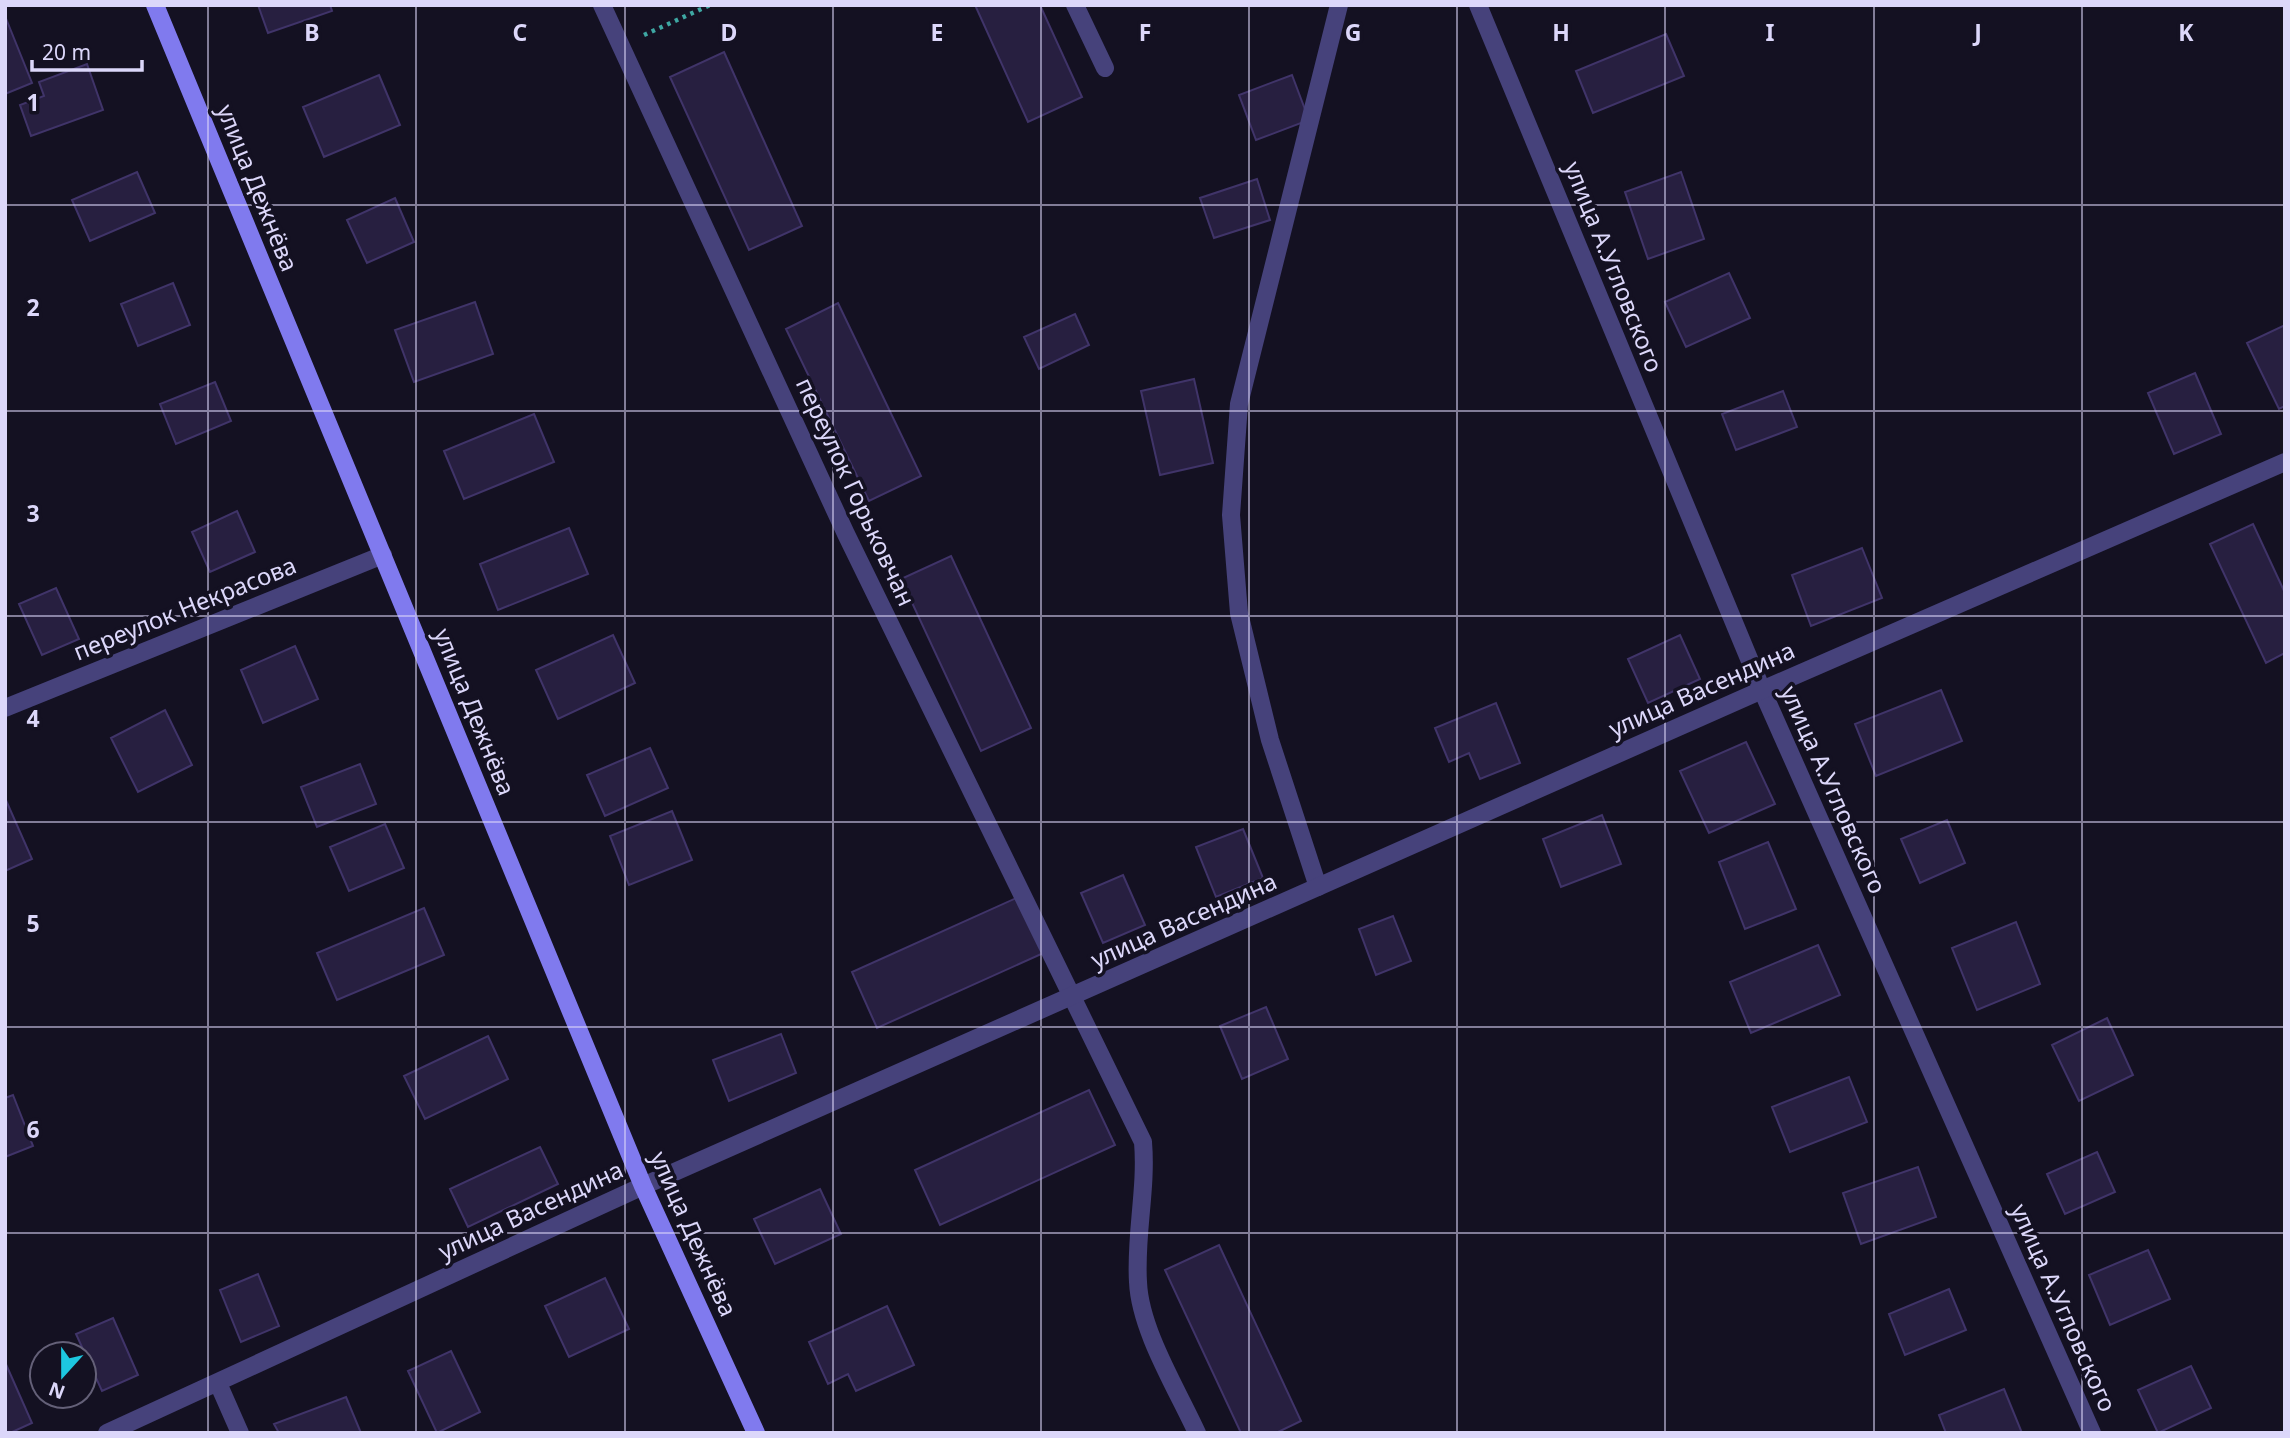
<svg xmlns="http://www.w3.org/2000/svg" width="2290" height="1438" font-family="'Noto Sans',sans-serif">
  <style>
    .building { fill: #271f40; stroke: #403469; stroke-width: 2 }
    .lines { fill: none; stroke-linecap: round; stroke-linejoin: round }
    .path { stroke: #3ea7a3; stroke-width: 4.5; stroke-dasharray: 3.5 5; stroke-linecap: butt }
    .service { stroke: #46427b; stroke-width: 18 }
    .minor { stroke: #46427b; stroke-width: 18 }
    .tertiary { stroke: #46427b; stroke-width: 18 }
    .secondary { stroke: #807aee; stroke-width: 18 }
    .grid { fill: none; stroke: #dcd7fa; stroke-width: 2; stroke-opacity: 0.55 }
    .labels { text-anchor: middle; stroke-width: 7; stroke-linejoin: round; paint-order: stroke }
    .street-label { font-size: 24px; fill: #dcd7fa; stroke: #141122 }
    .grid-label { font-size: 23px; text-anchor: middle; font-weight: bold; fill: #dcd7fa; stroke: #141122; stroke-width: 7; stroke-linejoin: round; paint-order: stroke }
  </style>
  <rect width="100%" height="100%" fill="#141122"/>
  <path class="building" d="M258,5h72l2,6 -64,22z
    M975,5h65l42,92 -54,25z
    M5,16l27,67 -27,11z
    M1666,34l18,42 -91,37 -17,-42z
    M724,52l78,174 -53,24 -79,-173z
    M87,64l16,46 -72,26 -11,-31 24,-9 -5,-14z
    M379,75l21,50 -76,32 -21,-50z
    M1292,75l17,45 -53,20 -17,-45z
    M137,172l18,41 -65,28 -18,-41z
    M1681,172l23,67 -56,20 -23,-67z
    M1257,179l13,41 -56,18 -14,-40z
    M395,198l19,44 -47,21 -20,-43z
    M1729,273l21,45 -64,29 -21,-45z
    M173,283l17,42 -52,21 -17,-42z
    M475,302l18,52 -79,28 -19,-52z
    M838,303l83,173 -52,25 -83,-172z
    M1075,314l14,31 -50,24 -15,-32z
    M2285,325v81l-6,3 -32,-66z
    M2195,373l26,61 -47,20 -26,-61z
    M1194,379l19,84 -53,12 -19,-84z
    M215,382l16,39 -55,23 -16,-40z
    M1783,391l14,36 -61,23 -14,-36z
    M534,414l20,48 -90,37 -20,-48z
    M237,511l18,41 -45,20 -18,-40z
    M2253,524l32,69v60l-19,10 -56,-119z
    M569,528l19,46 -90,36 -18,-46z
    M1862,548l20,50 -71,28 -19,-51z
    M951,556l80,172 -50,23 -80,-172z
    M56,588l23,51 -37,16 -23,-51z
    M613,635l22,48 -77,36 -22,-49z
    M1680,635l20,44 -52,24 -20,-44z
    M295,646l23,53 -55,24 -22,-53z
    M1941,690l21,51 -86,35 -21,-52z
    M1496,703l24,60 -40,16 -11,-26 -20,9 -14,-34z
    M165,710l27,55 -54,27 -27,-54z
    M1746,742l29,62 -66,29 -29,-62z
    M650,748l18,40 -63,28 -18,-41z
    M360,764l16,40 -59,23 -16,-40z
    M5,798l27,61 -27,12z
    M672,811l20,49 -63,25 -19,-49z
    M1602,815l19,49 -60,23 -18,-48z
    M1947,820l18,43 -45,20 -19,-44z
    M385,824l19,44 -55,23 -19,-44z
    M1243,829l20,49 -47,19 -20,-50z
    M1768,842l28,67 -51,20 -26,-67z
    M1123,875l22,50 -42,18 -22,-50z
    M1023,895l25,56 -171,77 -25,-56z
    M424,908l20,47 -107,45 -20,-47z
    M1393,916l18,45 -35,14 -17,-46z
    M2016,922l24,62 -63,26 -25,-62z
    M1818,945l22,50 -89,38 -21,-51z
    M1266,1007l22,52 -46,20 -22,-53z
    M2107,1018l26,57 -54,26 -27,-56z
    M781,1034l15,39 -67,28 -16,-41z
    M488,1036l20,43 -83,40 -21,-43z
    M1849,1077l18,45 -77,30 -18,-45z
    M1089,1090l26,55 -175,80 -25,-55z
    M13,1095l20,51 -28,11v-59z
    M540,1147l18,37 -90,43 -18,-38z
    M2097,1152l18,40 -50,22 -18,-40z
    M1918,1167l18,50 -75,27 -18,-51z
    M820,1189l21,45 -66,30 -21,-45z
    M1219,1245l82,176 -25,12h-35l-76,-163z
    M2148,1250l22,49 -60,26 -21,-50z
    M258,1274l21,52 -38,16 -21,-52z
    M605,1278l24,51 -60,28 -24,-51z
    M1949,1289l17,41 -61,25 -16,-41z
    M887,1306l27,59 -58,26 -8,-17 -20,10 -19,-42z
    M113,1318l25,57 -36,16 -26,-57z
    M451,1351l29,61 -43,21 -29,-62z
    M5,1362l27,61 -22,10h-5z
    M2191,1366l20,42 -53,25 -20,-43z
    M2004,1389l18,44h-76l-7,-18z
    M346,1397l15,36h-82l-5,-9z"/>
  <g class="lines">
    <path class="path" d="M644,35l66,-30"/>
    <path class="service" d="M1075,5l30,63
      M1318,887l-48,-147 -31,-127 -8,-98 8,-111 100,-399"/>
    <path class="minor" d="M602,5l244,529 297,608c4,47 -8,93 -5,140 2,48 39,107 59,151
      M1478,5l284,685 330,743
      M5,708l378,-153
      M218,1383l22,50
      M107,1433l536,-247"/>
    <path class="tertiary" d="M643,1186l1119,-496 523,-228"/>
    <path class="secondary" d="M155,5l488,1181 113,247"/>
  </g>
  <path class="grid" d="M208,5v1428M416,5v1428M625,5v1428M833,5v1428M1041,5v1428M1249,5v1428M1457,5v1428M1665,5v1428M1874,5v1428M2082,5v1428M5,205h2280M5,411h2280M5,616h2280M5,822h2280M5,1027h2280M5,1233h2280"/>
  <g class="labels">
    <g class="street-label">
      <text transform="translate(257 188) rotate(68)" y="8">улица Дежнёва</text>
      <text transform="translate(1613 267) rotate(68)" y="8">улица А.Угловского</text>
      <text transform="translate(855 492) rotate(65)" y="8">переулок Горьковчан</text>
      <text transform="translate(185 609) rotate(-22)" y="8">переулок Некрасова</text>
      <text transform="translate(1702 690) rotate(-24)" y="8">улица Васендина</text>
      <text transform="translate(474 712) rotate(68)" y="8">улица Дежнёва</text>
      <text transform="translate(1833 790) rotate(66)" y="8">улица А.Угловского</text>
      <text transform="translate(1184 921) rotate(-24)" y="8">улица Васендина</text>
      <text transform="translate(531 1211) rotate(-25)" y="8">улица Васендина</text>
      <text transform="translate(693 1234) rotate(66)" y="8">улица Дежнёва</text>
      <text transform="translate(2063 1308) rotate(66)" y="8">улица А.Угловского</text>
    </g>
  </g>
  <g class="grid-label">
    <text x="312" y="41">B</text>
    <text x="520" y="41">C</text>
    <text x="729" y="41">D</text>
    <text x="937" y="41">E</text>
    <text x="1145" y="41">F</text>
    <text x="1353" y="41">G</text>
    <text x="1561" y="41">H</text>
    <text x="1770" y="41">I</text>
    <text x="1978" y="41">J</text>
    <text x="2186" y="41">K</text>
    <text x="33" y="111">1</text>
    <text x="33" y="316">2</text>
    <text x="33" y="522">3</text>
    <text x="33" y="727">4</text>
    <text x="33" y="932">5</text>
    <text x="33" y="1138">6</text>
  </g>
  <rect width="2290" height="1438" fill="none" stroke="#dcd7fa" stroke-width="14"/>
  <g transform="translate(63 1375) rotate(201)"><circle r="33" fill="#141122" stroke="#646078" stroke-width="2"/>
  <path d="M0-5L12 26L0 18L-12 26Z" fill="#1dc7e0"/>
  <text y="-10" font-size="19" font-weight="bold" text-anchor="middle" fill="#dcd7fa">N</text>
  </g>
  <path d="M32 60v10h110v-10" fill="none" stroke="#dcd7fa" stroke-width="3.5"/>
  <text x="42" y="60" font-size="21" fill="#dcd7fa" stroke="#141122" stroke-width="5" paint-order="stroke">20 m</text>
</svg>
